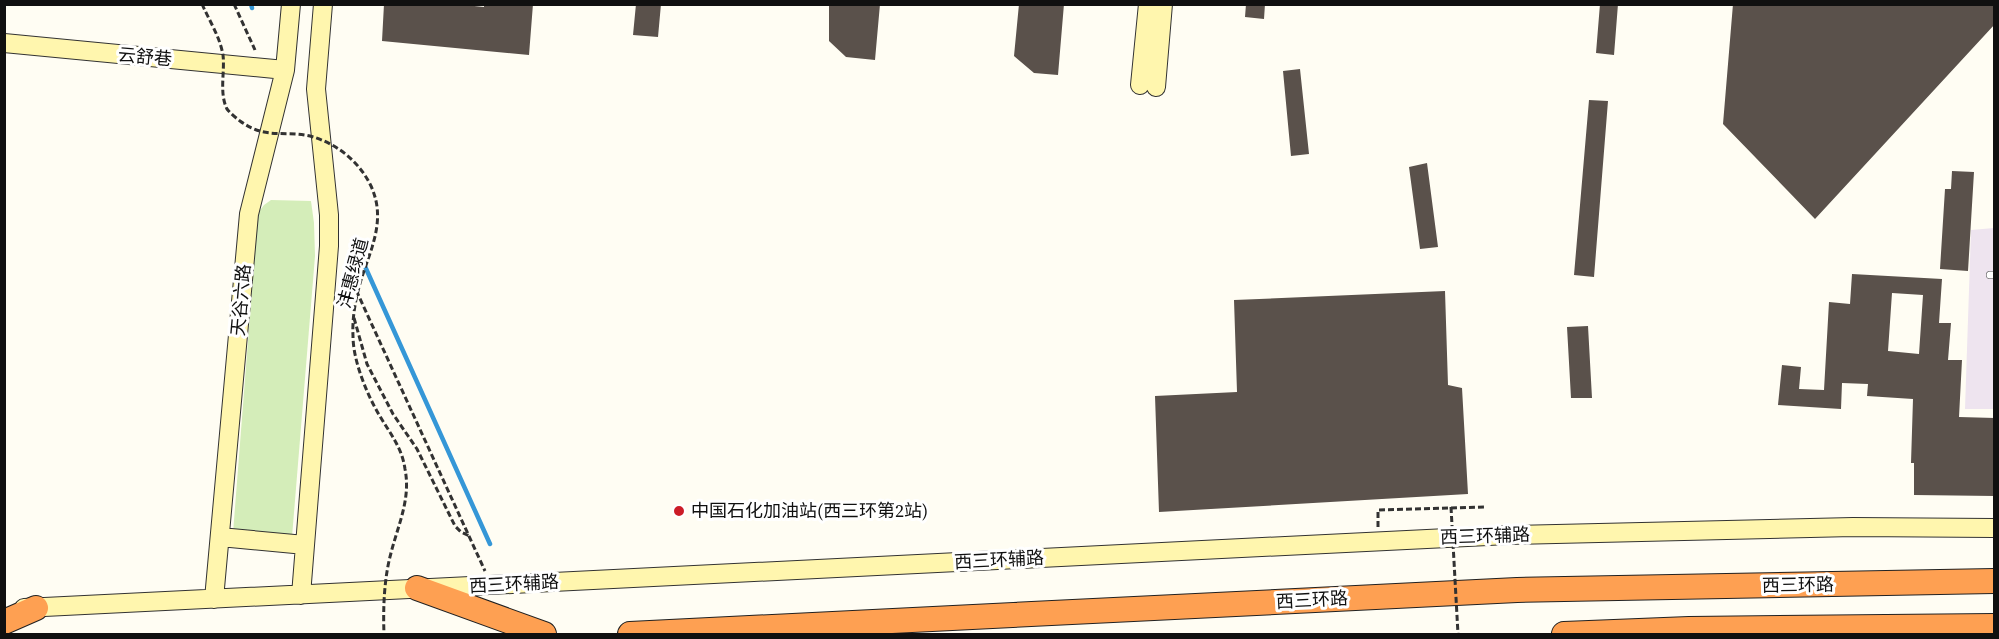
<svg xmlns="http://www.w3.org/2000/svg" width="1999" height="639" font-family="'Source Serif 4','Noto Sans SC',serif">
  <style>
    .industrial { fill: #eee4ef }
    .green { fill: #d4edb9 }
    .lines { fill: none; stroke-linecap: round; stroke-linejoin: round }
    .stream { stroke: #3597d7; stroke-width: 4.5 }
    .building { fill: #5a514b; fill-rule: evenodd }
    .lane-casing { stroke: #434343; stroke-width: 8 }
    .secondary-casing { stroke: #323232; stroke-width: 20 }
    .highway-casing { stroke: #212121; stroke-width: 26 }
    .path { stroke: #323232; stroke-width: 3; stroke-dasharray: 6 3; stroke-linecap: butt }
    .lane { stroke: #fff; stroke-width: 7 }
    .secondary { stroke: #fff6ae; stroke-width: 18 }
    .highway { stroke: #fea052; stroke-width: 24 }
    .path-bridge { stroke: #323232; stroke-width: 3; stroke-dasharray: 6 3; stroke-linecap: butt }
    .poi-dot { fill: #cc1c26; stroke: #fff; stroke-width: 2 }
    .labels { text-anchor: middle; stroke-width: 6; stroke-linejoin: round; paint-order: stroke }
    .street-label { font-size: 18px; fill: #101010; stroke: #fff }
    .poi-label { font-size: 18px; fill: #101010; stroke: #fff; text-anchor: start }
  </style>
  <rect width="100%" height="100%" fill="#fffdf3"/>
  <path class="industrial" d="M1994,228v181h-29l6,-179z"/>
  <path class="green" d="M271,200l40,1 3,22 1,33 -23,281 -59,-4 25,-320 6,-8z"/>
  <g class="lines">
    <path class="stream" d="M251,4l1,4
      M363,262l127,282"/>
  </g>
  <path class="building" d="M384,4h71l29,3v-3h49l-4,51 -147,-14z
    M636,4h25l-3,33 -25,-2z
    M829,4h51l-5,56 -29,-3 -17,-16z
    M1019,4h45l-6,71 -24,-2 -20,-17z
    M1246,4h19l-1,15 -19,-2z
    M1600,4h18l-4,51 -18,-2z
    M1733,4h262v20l-180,195 -92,-95z
    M1300,69l9,85 -18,2 -8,-85z
    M1589,100l19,1 -14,176 -20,-2z
    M1427,163l11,84 -18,2 -11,-82z
    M1952,171l22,1 -6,99 -28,-2 5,-80h6z
    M1852,274l90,5 -3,44h12l-3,37h14l-3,57 36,1 -2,60h2v18l-81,-1v-32h-3l2,-64 -46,-3 1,-12 -26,-1 -1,26 -63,-4 4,-40 19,2 -2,22 25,1 5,-88 21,2zM1892,293l31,2 -4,59 -31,-3z
    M1445,291l3,94 14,3 6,106 -309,18 -4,-116 82,-4 -3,-92z
    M1588,326l4,72h-21l-4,-71z"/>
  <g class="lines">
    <defs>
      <path id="lane" d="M1990,275h4"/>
      <path id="secondary" d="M4,43l281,27
        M1140,85l8,-81
        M1156,87l7,-83
        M220,537l85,8
        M301,595l28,-349v-31l-13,-126 7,-85
        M214,599l35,-385 36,-144 6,-66
        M24,608l1484,-73 345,-8 141,1"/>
      <path id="highway" d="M417,588l127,46
        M4,622l32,-14
        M630,634l887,-44 477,-9
        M1564,634l125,-5 305,-3"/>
    </defs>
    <use href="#lane" class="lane-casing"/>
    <use href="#secondary" class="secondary-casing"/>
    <use href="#highway" class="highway-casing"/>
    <path class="path" d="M234,4l21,46
      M345,266l140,305
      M354,318l13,46 26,50 24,35 38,77 6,6 9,4
      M1378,527v-17l107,-3"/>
    <use href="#lane" class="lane"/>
    <use href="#secondary" class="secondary"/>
    <use href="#highway" class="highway"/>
    <path class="path-bridge" d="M202,4c7,16 18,33 21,51 2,17 -4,38 4,54 3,4 9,9 13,12 26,19 43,9 70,15 26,7 49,25 61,50 15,33 1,60 -9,91 -6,18 -10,40 -9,59 0,24 13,56 25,77 11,19 24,34 27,56 6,30 -7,56 -14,84 -7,25 -8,56 -7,81
      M1451,507l7,127"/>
  </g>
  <circle class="poi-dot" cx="679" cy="511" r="6"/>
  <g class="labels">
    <g class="street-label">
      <text transform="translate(145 57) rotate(5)" y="6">云舒巷</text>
      <text transform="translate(353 273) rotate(-75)" y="6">沣惠绿道</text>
      <text transform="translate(241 300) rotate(-85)" y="6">天谷六路</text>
      <text transform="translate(1485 536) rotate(-2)" y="6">西三环辅路</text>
      <text transform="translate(999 560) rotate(-3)" y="6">西三环辅路</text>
      <text transform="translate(514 584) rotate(-3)" y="6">西三环辅路</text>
      <text transform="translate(1798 585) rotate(-1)" y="6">西三环路</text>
      <text transform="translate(1312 600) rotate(-3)" y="6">西三环路</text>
    </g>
    <g class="poi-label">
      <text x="691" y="517">中国石化加油站(西三环第2站)</text>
    </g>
  </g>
  <rect width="1999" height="639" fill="none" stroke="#101010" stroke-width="12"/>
</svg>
